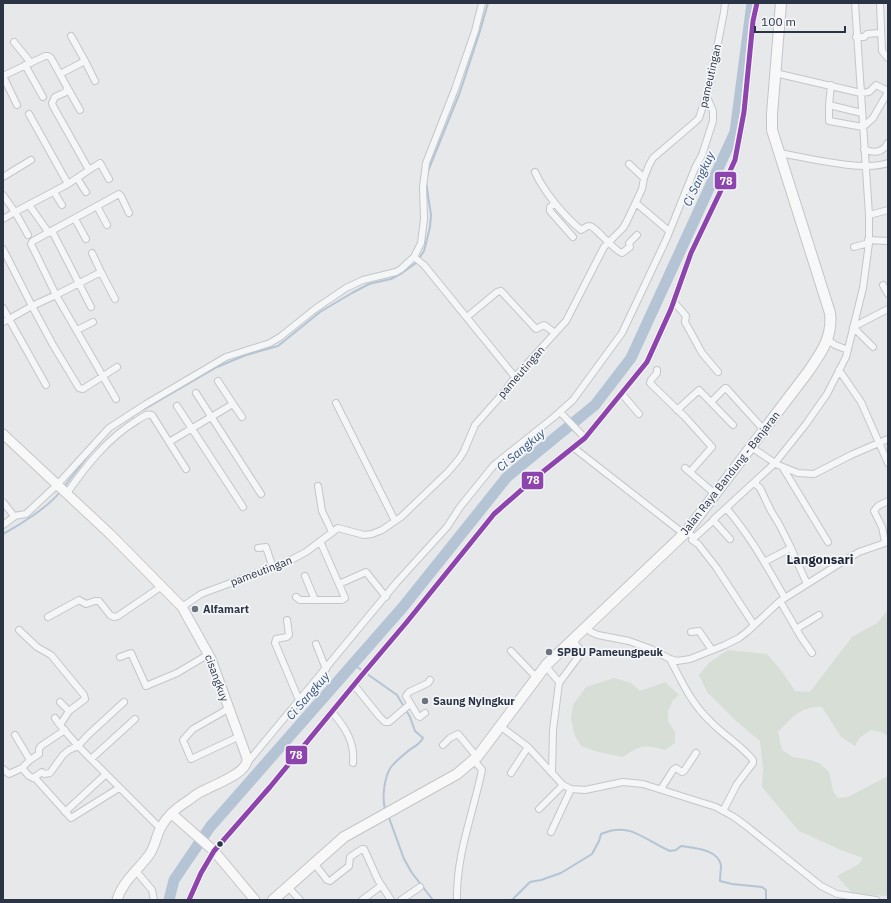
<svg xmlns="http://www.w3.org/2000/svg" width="891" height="903" font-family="'IBM Plex Sans',sans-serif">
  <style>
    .green { fill: #d6ded6 }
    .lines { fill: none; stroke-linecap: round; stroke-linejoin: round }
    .stream { stroke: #b4c4d5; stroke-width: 2 }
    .river { stroke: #b4c4d5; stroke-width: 11 }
    .street-casing { stroke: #c4c6c8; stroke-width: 8 }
    .secondary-casing { stroke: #c4c6c8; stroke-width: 11 }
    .primary-casing { stroke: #c2c5c8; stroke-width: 12 }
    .street { stroke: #f5f6f7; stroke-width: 6 }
    .secondary { stroke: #f8f8f8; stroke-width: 9 }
    .primary { stroke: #f8f8f8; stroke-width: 10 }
    .bus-1-casing { stroke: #f4f6f9; stroke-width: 8 }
    .bus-1 { stroke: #8e44ad; stroke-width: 5 }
    .poi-dot { fill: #6c737f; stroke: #f4f6f9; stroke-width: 1.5 }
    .bus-dot { fill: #2b3445; stroke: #f4f6f9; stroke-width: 1.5 }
    .labels { text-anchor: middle; stroke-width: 3.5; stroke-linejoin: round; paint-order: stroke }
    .street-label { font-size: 11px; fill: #2b3445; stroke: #f4f6f9 }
    .poi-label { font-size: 11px; font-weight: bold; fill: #2b3445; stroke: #f4f6f9; text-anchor: start }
    .water-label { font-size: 12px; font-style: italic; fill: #34527a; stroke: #f4f6f9 }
    .quarter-label { font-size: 13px; font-weight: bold; fill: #1d2536; stroke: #f4f6f9 }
    .line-badge { stroke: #f4f6f9; stroke-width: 1.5 }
    .badge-label { font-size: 11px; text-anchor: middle; font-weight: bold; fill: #fff }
  </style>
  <rect width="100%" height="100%" fill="#e6e8ea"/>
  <path class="green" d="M888,610v126l-7,-4 -10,-2 -12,8 -4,8 -14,-9 -19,-30c-21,-1 -30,10 -44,25l4,18 11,7 17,3 9,3 10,9 4,19 5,7 10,-1 40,-21v120l-35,-2 -16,-18 22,-12 4,-6 -20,-7 -44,-20 -37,-44 1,-18 -3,-28 -24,-20 -29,-29 -8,-17 11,-13 18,-12 39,4 14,16 14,21 15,1 42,-55 25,-14z
    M614,678l17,5 9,8 25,-9 14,13 -6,5 -5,11v10l7,11v11l-10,7c-20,-6 -25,-5 -42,7l-25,-5 -17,-6 -6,-10 -4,-17 2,-14 13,-18z"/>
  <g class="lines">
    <path class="stream" d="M143,410l74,-43 29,-12 32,-9 42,-34 32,-19 17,-9 22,-5 11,-6 14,-10 8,-12 6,-24 1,-12 -5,-33 2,-11 32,-79 20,-61 8,-28
      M64,487l30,-39
      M3,534c17,-9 45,-27 57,-42
      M353,664l44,31 13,22 5,14 8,7c-5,9 -10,8 -16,14 -5,4 -12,10 -16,15 -7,10 -9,31 -6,42
      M388,815l16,44 8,14 21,27
      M512,900l18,-18 11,-2 20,-7 31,-19 7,-13 2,-7c29,-13 43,6 69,17l6,-1 5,-4c12,2 37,3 40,19 0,5 -1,11 -1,16l12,3 30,3 4,3v10"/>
    <path class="river" d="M169,900l5,-20 36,-53 193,-220 104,-130 88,-72 36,-47 104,-226 17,-129"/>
    <defs>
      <path id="street" d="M880,3l2,48 6,7
        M857,37h-1h8l3,-3 13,-1
        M14,42l17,21
        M85,61l10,20
        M25,65l18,32
        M775,73l86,20 -6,-90
        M60,74l25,-13 -14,-25
        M831,85l-2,20 33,8
        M67,87l13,23
        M829,105v16l34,6 10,-9 15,-26
        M29,114l39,70
        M864,149c8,4 18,5 24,-6
        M779,153c29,5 85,19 109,10
        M629,164l15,14
        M89,170l11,-7 9,16
        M535,172c9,20 29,44 46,58 3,-1 5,-4 8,-4 5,-1 24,24 33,27l8,-6 -1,-4 8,-8
        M3,177l28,-17
        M77,178l9,14
        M54,192l8,13
        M3,195l12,17 53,-28 21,-14 -36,-64 -1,-3 3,-6 11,-5 1,-5 -16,-29 -3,-2h-3l-42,20 14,29
        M555,203l-5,4v4l23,26
        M636,203l33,28
        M29,205l20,28
        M97,206l10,19
        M869,215l19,-5
        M3,219l12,-7 13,23
        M75,219l11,20
        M52,231l39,76
        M869,240h-1l20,1
        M854,247l15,-4
        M3,249l29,57 -23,13 37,66
        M92,253l9,19 -45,23 -25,-51 2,-3 86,-47 2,2 8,17
        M414,257l10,8 91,112
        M101,272l14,27
        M883,285l5,9
        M674,302l12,14 -1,6 17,31 16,19
        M3,308l6,11 -6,3
        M467,317l30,-25 4,-1 35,38 8,-4 11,8
        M77,330l16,-8
        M828,340l7,5 13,5
        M873,347l-20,-20 35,-18
        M657,370v3l-6,7 -1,3 35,34 27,30 -22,25
        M839,370l22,32 27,61
        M196,393l65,101
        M622,394l17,20
        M116,399l-60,-104 -24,11 21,39 26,43 4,1 34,-22
        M711,402l14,-14h1l38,42
        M336,403l59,118
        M233,404l9,13
        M177,406l66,101
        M677,410l22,-20 34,35
        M560,412l25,26
        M169,442l64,-38 -15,-23
        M751,447l24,16h-2l25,10 16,1 37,-19 37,-16
        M574,448l110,86
        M685,468l30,26
        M783,468l45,74
        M756,482l-2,1 6,5 11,23 8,13 12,24
        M318,486l4,25 10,21
        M67,493c19,-27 40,-54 69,-72 5,-3 10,-8 16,-6l34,54
        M3,502l11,14 12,-2 32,-30 51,-56 37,-24 80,-47 44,-14 10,-6 35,-28 31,-21 17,-8 33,-8 5,-3 13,-12 7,-14 3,-24 -1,-32 3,-24 29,-74 20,-58 7,-28
        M728,507l-2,1c24,27 41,59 59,90
        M3,525l12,-9
        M687,531l7,7 -2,2 6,4 18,23 38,58
        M694,538l21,-19
        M730,539l-17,-19 62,-57 31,-39 21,-30 19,-37 17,-69 6,-45v-28l-8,-122 8,-1 7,-7 12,6
        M885,542l-3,-15 -8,-16 4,-5 10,-5
        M258,548l8,-1 7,21
        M764,562l27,-14 16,36
        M305,576l10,24
        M339,584l27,-12 20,25
        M296,597l4,3h42l3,-2 -25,-57
        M780,601l21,36 11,16
        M182,607l19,-13 86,-32 19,-10 32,-24 26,7 8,-1 10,-4 19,-13 47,-45 11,-13 5,-8 11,-26 30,-34 10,-14 51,-56 38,-74 19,-19 4,-7 15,-32 2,-11 5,-13 4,-7 42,-36 4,-4 10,-30 15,-76 1,-9
        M48,617l31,-17 7,4 9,-3h4l11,14 4,2 4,-1 44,-30
        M287,620l2,15 -2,2 -11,2 -1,4 24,57
        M587,626l4,6 7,3 31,6 22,8 19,10 7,2 13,-2 35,-14 14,-7 9,-7 32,-30 62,-39 17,-10 29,-10
        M796,629l23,-14
        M19,630l18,17 14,8 33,40 1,4 -16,12
        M691,632l8,-1 13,19
        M316,644l10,25
        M511,651l25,26
        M120,657l11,-4 15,33 31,-13 32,-19
        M670,659c12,23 21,44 40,62 13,14 31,24 43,39v3l-16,21 -14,27
        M547,664l2,6 10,12
        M354,685l25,31 6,6h4l21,-18
        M228,709l-35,20 -10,11 8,19 47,-22
        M332,712c13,15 23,30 21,51
        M425,713l-5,4 -2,-1 -12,-20 3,-4 19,-9 2,-3
        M55,718c6,10 15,18 23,28l82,82
        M60,725l9,-14 -9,-9
        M501,726l3,3 24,18 35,38 8,4 14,1 38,-8 20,2 73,23 18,10 11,8 76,61 16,8 39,6
        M15,735l15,25 9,-6v-5l2,-3 24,-16
        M443,745l7,-7 8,-4 19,23
        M91,759l44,-40
        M247,763l150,-181 50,-55 13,-20 34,-42 60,-48 19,-17 49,-67 44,-93 29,-72 7,-13 11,-34v-10l-6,-14
        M22,768l7,8 7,3 35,39 48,-30
        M3,769l6,5 13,-6 8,-8
        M511,773l17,-26
        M552,773l1,-43 6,-47 20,-27 1,-7 -4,-4 -2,-7
        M33,778l9,-6 2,2 6,-1 13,-18 6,-5 9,-4 10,-11 36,-33
        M661,789l12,-19 3,-2 6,4 2,-1 12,-18
        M539,809l24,-24
        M65,812l41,-38
        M551,832l20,-43
        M314,863l13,17 3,1 19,-15 1,-9 12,-8h2l14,31 13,20
        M136,871l16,19 2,10
        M288,887l12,13
        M189,900l12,-27 13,-22 56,-64 92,-112 44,-52 80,-99 8,-10 41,-36 50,-40 62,-76 24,-53 20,-56 34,-71 10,-22 9,-48 9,-91 4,-18
        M362,900l19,-14
        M401,900l19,-13
        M457,900c-1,-45 16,-86 25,-130l-8,-10"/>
      <path id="secondary" d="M3,434l107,100 72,73 29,52 36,99c2,15 -32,26 -42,32 -6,2 -11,6 -16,10 -10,6 -22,16 -28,27 -5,9 -6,20 -12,28 -11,15 -27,27 -32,45
        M172,814l42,37 41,49"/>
      <path id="primary" d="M273,900l71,-63 113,-63 20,-17 70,-93 140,-133 121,-159c13,-19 25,-35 22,-59l-58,-183v-16l9,-111"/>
    </defs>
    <use href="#street" class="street-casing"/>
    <use href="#secondary" class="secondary-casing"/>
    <use href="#primary" class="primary-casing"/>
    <use href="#street" class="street"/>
    <use href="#secondary" class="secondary"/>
    <use href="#primary" class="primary"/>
    <defs>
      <path id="bus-1" d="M189,900l12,-27 13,-22 56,-64 92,-112 44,-52 80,-99 8,-10 41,-36 50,-40 62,-76 24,-53 20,-56 34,-71 10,-22 9,-48 9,-91 4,-18"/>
    </defs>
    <use href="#bus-1" class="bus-1-casing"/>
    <use href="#bus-1" class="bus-1"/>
  </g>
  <g class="poi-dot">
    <circle cx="195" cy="609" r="4"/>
    <circle cx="549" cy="652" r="4"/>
    <circle cx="425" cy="701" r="4"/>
  </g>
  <circle class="bus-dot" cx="220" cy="844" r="3.5"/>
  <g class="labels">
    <g class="street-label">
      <text transform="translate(710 76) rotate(-77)" y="4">pameutingan</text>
      <text transform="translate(521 372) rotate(-49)" y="4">pameutingan</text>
      <text transform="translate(730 473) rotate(-52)" y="4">Jalan Raya Bandung - Banjaran</text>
      <text transform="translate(261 571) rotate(-21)" y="4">pameutingan</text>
      <text transform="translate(217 678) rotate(70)" y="4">cisangkuy</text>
    </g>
    <g class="poi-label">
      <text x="203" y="613">Alfamart</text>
      <text x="557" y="656">SPBU Pameungpeuk</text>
      <text x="433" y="705">Saung Nyingkur</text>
    </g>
    <g class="water-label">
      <text transform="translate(699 179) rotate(-65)" y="4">Ci Sangkuy</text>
      <text transform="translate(521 450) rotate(-40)" y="4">Ci Sangkuy</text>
      <text transform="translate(308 696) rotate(-49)" y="4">Ci Sangkuy</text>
    </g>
    <g class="quarter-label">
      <text x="820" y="564">Langonsari</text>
    </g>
  </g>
  <g class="line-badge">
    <rect x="714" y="171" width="23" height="19" rx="4" fill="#8e44ad"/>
    <rect x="521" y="471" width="23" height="19" rx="4" fill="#8e44ad"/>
    <rect x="285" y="745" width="23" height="20" rx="4" fill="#8e44ad"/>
  </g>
  <g class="badge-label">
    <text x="726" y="185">78</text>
    <text x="533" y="484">78</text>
    <text x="296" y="759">78</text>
  </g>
  <rect width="891" height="903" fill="none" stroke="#2b3445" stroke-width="8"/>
  <path d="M755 26v6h90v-6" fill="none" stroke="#2b3445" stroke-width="2"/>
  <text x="761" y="26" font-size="12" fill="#2b3445" stroke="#f4f6f9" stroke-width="3" paint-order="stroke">100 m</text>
</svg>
